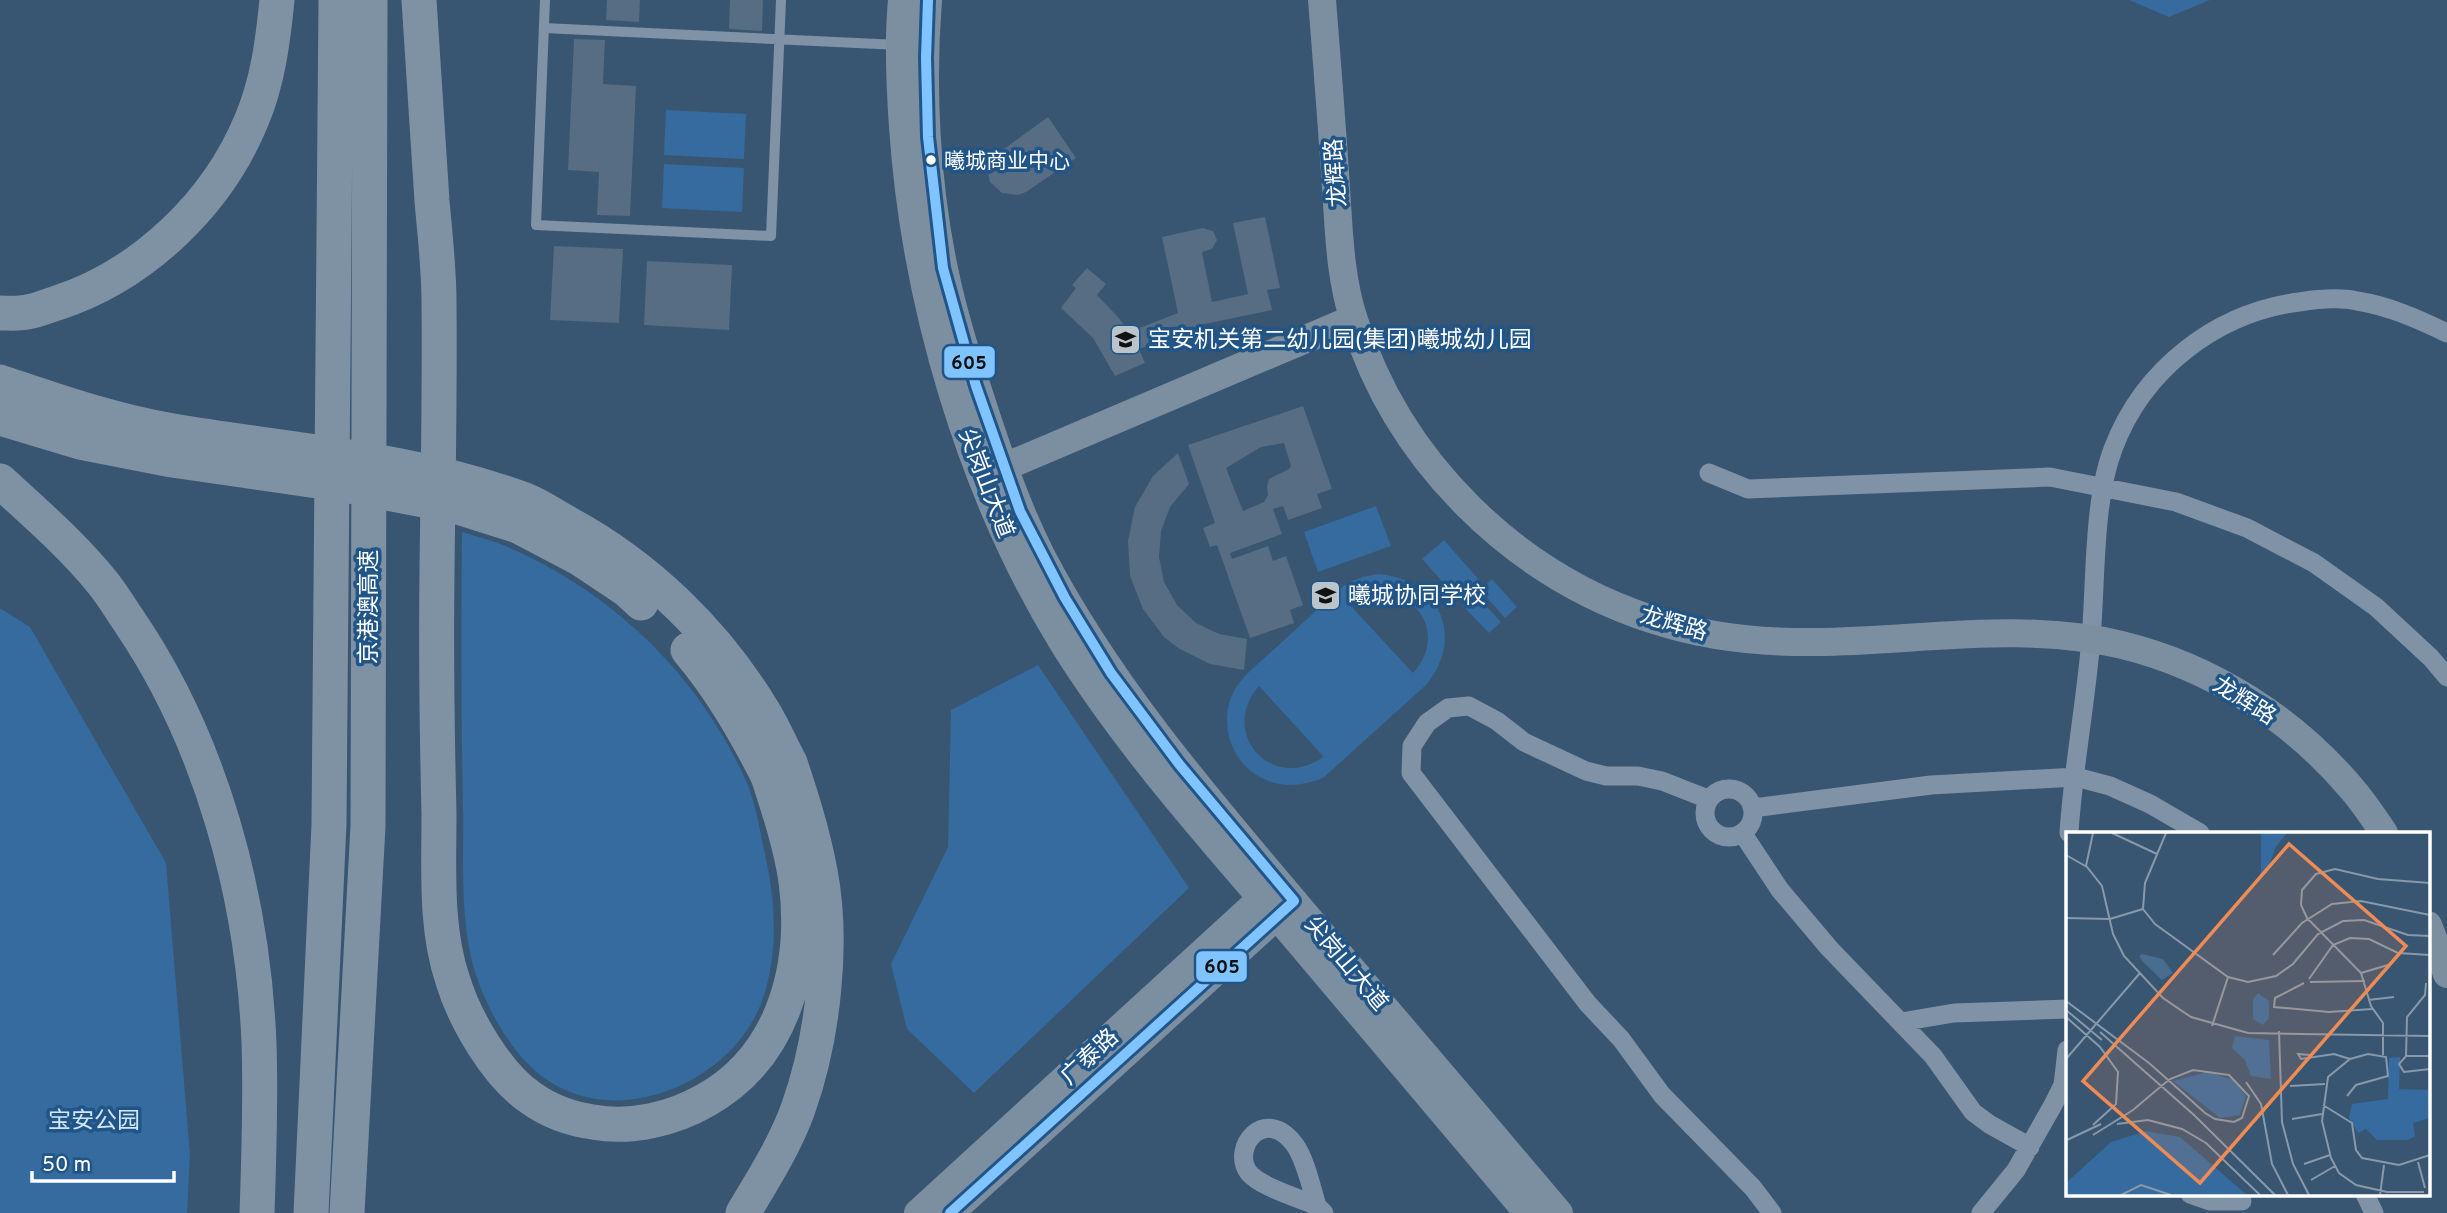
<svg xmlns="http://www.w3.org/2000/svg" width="2447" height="1213" font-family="Overpass,'Noto Sans SC',sans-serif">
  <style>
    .green { fill: #356b9e; fill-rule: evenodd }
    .building { fill: #566d83; fill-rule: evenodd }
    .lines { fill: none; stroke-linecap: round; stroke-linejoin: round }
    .lane { stroke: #7f92a6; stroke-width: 10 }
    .street { stroke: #7f92a6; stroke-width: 19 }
    .secondary { stroke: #7b8fa1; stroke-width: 28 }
    .highway { stroke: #7f92a4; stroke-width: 35 }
    .highway-bridge { stroke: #7f92a4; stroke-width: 35 }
    .bus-1-casing { stroke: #215588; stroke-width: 16 }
    .bus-1 { stroke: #80c4ff; stroke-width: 10 }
    .bus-dot { fill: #fff; stroke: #215588; stroke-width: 2.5 }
    .labels { text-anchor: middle; stroke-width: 7; stroke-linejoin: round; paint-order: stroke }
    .bus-label { font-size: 21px; fill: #fff; stroke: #215588; text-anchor: start }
    .street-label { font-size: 23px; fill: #fff; stroke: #215588 }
    .poi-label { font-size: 23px; fill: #fff; stroke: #215588; text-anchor: start }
    .park-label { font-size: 23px; fill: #d0e5f7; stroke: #215588 }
    .inset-road { fill: none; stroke: #89a; stroke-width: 2 }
    .view { fill: #ef8b55; fill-opacity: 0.15; stroke: #ef8b55; stroke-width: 3.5 }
    .inset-edge { fill: none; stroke: #fff; stroke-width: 3.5 }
    .line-badge { stroke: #215588; stroke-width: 2.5 }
    .pale-badge-label { font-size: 19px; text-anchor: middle; font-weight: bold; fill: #111 }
  </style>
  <rect width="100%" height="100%" fill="#385571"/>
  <path class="green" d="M2129,0h81l-41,17z
    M666,110l80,4 -2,45 -80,-4z
    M664,164l80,4 -2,44 -80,-4z
    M1376,506l15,40 -73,26 -14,-40z
    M462,532c16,5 33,9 48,16 105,46 191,130 237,235 9,22 13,48 18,71 11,49 14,102 -4,150 -31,79 -145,128 -218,73 -31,-23 -55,-66 -67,-102 -17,-52 -12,-113 -13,-166 -2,-93 -2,-185 -1,-277z
    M1444,540l36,41 -21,19 -37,-41z
    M1379,574c62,6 86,64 47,111l-103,93c-25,10 -49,10 -71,-6 -26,-20 -33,-59 -15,-86 9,-13 23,-24 34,-34 23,-21 45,-41 67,-62 13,-10 25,-14 41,-16zM1380,591c44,5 64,48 33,82l-64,-69 19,-11zM1259,686l64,70v1c-51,36 -105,-24 -64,-71z
    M1492,579l25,28 -12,11 -25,-28z
    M1475,594l26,28 -12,11 -26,-27z
    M0,608l30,19 136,236 24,292 -3,58h-187z
    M1038,665l151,223 -215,205 -67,-64 -16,-65 57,-117 3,-137z"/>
  <path class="building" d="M607,0h33l-1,22 -33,-2z
    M730,0h33l-1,31 -33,-2z
    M574,39l31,1 -2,44 33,2 -6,130 -33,-1 2,-43 -31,-2z
    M1048,117l28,41 -50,34 -8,3 -16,-2 -12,-11 -2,-9 5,-16z
    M1265,217l15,71 -13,2 5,20 -72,15 -61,24 6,14 -30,13 -22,-38 -32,-30 15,-20 -4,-3 15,-17 19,16 -9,11 21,22 11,15 49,-19 -16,-76 41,-9 10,3 4,9 -5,9 -10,3 10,50 36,-8 -15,-71z
    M554,246l69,3 -4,74 -69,-3z
    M647,261l85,4 -3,65 -85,-5z
    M1303,406l29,83 -15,5 5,14 -34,12 -5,-14 -10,3 9,25 -52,19 2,6 36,-13 5,15 13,-5 17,49 -13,5 4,13 -44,15 -33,-93 -7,2 -7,-19 12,-5 -27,-78zM1284,443l7,23 -2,3 -20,10 -2,8 1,8 -4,7 -21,9 -17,-43 35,-21z
    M1178,453l11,31 -19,23 -9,24 -2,26 5,25 13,23 19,18 23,11 28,5 -3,31 -34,-6 -32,-16 -14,-11 -21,-28 -13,-33 -2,-35 7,-34 18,-31z"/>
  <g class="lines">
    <path class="lane" d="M545,0l-9,225 235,11 10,-236
      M544,28l355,17"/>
    <path class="street" d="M1709,473l39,16 302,-12 126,25 71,26 67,35 62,44 55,51 16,19
      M1705 813a24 24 0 1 1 48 0a24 24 0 1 1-48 0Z
      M1708,799l-46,-18 -24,-5h-32l-20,-5 -62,-29 -27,-21 -28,-15 -21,2 -21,15 -15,23 -1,27 177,231 33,35 41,56 91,93 19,25
      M1753,808l178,-23 145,-8 34,9 40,18 50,29
      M2069,833c4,-65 17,-130 22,-195 5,-57 2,-137 22,-189 30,-80 103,-136 186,-147 19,-3 40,-5 58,-1 32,5 61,18 90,32
      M1743,834l37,56 49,58 104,108 40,56 16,12 41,23
      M1901,1022l53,-9 113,-4
      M2190,1194l20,7h32
      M2365,1194l9,19
      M1317,1206c-6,-19 -11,-45 -22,-61 -30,-41 -65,3 -46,28 12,14 50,25 68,33l7,7
      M1981,1213l35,-43 37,-65 10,-20 4,-35"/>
    <path class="secondary" d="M902,0c-4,42 -2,85 1,127 12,176 68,366 160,516 61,98 139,186 214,273 84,99 168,198 251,297
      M928,0c-7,86 -2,184 16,269 10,50 27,100 43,149 16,48 32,94 55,139 67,128 162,238 255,348 88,103 175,205 262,308
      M1322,0c5,63 10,125 14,188 3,44 4,90 18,132 44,141 160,255 300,300 52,17 108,23 163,22 101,-1 205,-21 305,3 90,22 171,74 230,144 12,14 22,29 32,44
      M988,474l365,-155
      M2428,925l19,49
      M918,1213l357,-327
      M950,1213l340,-309"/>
    <path class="highway" d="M419,0c4,67 9,134 13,201 3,34 7,67 7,101 1,89 -1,179 -2,269 -1,81 0,162 2,243 0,54 -4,115 14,167 12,39 44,94 78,117 18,13 41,21 62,24 38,7 80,-3 113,-22 78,-44 101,-134 90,-219 -5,-35 -17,-71 -28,-105
      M0,313c9,0 18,1 27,-1 10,-1 20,-6 30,-9 86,-28 161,-100 195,-184 16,-38 21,-79 25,-119
      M0,481c35,32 72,64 102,101 10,12 18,26 27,39 83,122 124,276 130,422 2,57 0,113 -2,170
      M311,1213l18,-389 7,-824
      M347,1213l21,-387 2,-826
      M743,1213c20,-33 42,-68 55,-104 25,-70 36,-165 22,-238 -7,-37 -18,-73 -30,-108"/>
    <path class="highway-bridge" d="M0,382c57,19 113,39 173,49 118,20 239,27 352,69 15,6 28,15 42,23 80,43 149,110 196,188 10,16 18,35 27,52
      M0,418l80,24 92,18 173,25 110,21 63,20 61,32 48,32 14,13
      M688,650c33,39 57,81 80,126"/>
    <defs>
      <path id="bus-1" d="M928,0l-2,58 2,79 15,131 33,118 44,125 45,87 46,75 68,91 115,137 -344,312"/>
    </defs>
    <use href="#bus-1" class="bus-1-casing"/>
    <use href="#bus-1" class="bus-1"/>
  </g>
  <defs>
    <symbol id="school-square" viewBox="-11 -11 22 22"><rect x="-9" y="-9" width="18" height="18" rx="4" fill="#b9c4cd" stroke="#215588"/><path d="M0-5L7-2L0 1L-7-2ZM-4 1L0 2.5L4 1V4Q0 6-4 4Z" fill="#111"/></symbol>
  </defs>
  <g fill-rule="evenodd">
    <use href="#school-square" x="1108" y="322" width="35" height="35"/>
    <use href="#school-square" x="1308" y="578" width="35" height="35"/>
  </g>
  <circle class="bus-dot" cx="931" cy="160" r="6"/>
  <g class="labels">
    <g class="bus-label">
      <text x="944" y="168">曦城商业中心</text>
    </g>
    <g class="street-label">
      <text transform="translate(1335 173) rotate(-94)" y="8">龙辉路</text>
      <text transform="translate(987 483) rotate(69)" y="8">尖岗山大道</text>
      <text transform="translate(368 607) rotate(-90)" y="8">京港澳高速</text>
      <text transform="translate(1674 623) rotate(16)" y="8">龙辉路</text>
      <text transform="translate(2245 700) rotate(32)" y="8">龙辉路</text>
      <text transform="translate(1347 963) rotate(50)" y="8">尖岗山大道</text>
      <text transform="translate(1089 1056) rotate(-43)" y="8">广泰路</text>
    </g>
    <g class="poi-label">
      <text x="1148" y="347">宝安机关第二幼儿园(集团)曦城幼儿园</text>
      <text x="1348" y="603">曦城协同学校</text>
    </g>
    <g class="park-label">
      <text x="94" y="1128">宝安公园</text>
    </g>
  </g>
  <g transform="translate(2066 832)">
    <rect width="364" height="364" fill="#385571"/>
    <path d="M195,1h26l-12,15 -8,25 -6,3zM192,161l11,8v17l-6,7 -10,-6v-20zM169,204l34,4 2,39 -20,-3 -6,-16 -13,-12zM334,225l-1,32 31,1v28l-17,5 2,13 -7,4h-31l-11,-11 -8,4 -9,-15 3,-14 36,-5 1,-41zM142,240l26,8 12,16 -6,19 -20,3 -47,-37zM80,299l34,6 67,58h-181v-12l45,-41z" fill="#356b9e"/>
    <path d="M76,122l21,5 10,14 -11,7 -19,-18 -4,-6z" fill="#486d90"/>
    <path class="inset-road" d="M46,1l45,21M100,1l-21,50 -2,26 12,15 73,53 20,5 28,-6 17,-12 25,-30 25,-13 21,-1 44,15 22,1M0,23l21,12 15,19 11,48 11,22 39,42 28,19 57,16 182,3M20,34l7,-33M0,86l44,1 33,-10M207,123l29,-32 30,-19 29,-3 69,14M295,141l27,-8M243,147l24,-34 17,-7 19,1 29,14 32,2M244,150l55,-1M238,151l-29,15 -1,9 55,5 43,-3M302,168l26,-3M0,169l83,62 35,31 21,19 10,6 19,3 8,-4 7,-22 -20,-21 -36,-5 -23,9 -11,9 -26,22 -40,25M0,178l36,30M0,185l34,30 18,25 -2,32 -23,21M146,194l16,-49M213,199l3,91 11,42 16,31M34,200l94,83 81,80M244,223l-12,-1 3,5 33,-5 16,5M317,223v-32l-12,-17 -10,-33 -54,-55 -6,-13 1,-15 14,-16 19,-5 43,10 52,4M340,224l1,-39 18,-22 1,-12M364,224h-24l-7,8 5,8 26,-3M0,227l74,-86M180,250l15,22 11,60 16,31M237,254h-13l35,-2M281,264l9,-11 32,-9 -2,-19 -18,-3 -18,5 -22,18 -6,44 9,37 8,15 17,12 31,7h37M257,273l29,18 4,27 6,8 37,7 31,-10M226,287l30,-5M51,292l31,-4 34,9 24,14 54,52M1,308l34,-16M352,330l7,26M238,332l26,-9M245,348l24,-14M55,363l20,-10 30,10M314,363l4,-30"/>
    <path class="view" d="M223,12l117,102 -206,237 -117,-102z"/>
    <rect width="364" height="364" class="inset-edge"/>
  </g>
  <g class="line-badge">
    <rect x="943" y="345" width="53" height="34" rx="7" fill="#80c4ff"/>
    <rect x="1195" y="950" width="53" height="33" rx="7" fill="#80c4ff"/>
  </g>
  <g class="pale-badge-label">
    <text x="969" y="369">605</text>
    <text x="1222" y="973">605</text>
  </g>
  <path d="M32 1171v10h142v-10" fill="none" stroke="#ffffff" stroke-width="3.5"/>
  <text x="42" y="1171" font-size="21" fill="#ffffff" stroke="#215588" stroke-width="5" paint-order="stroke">50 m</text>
</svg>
